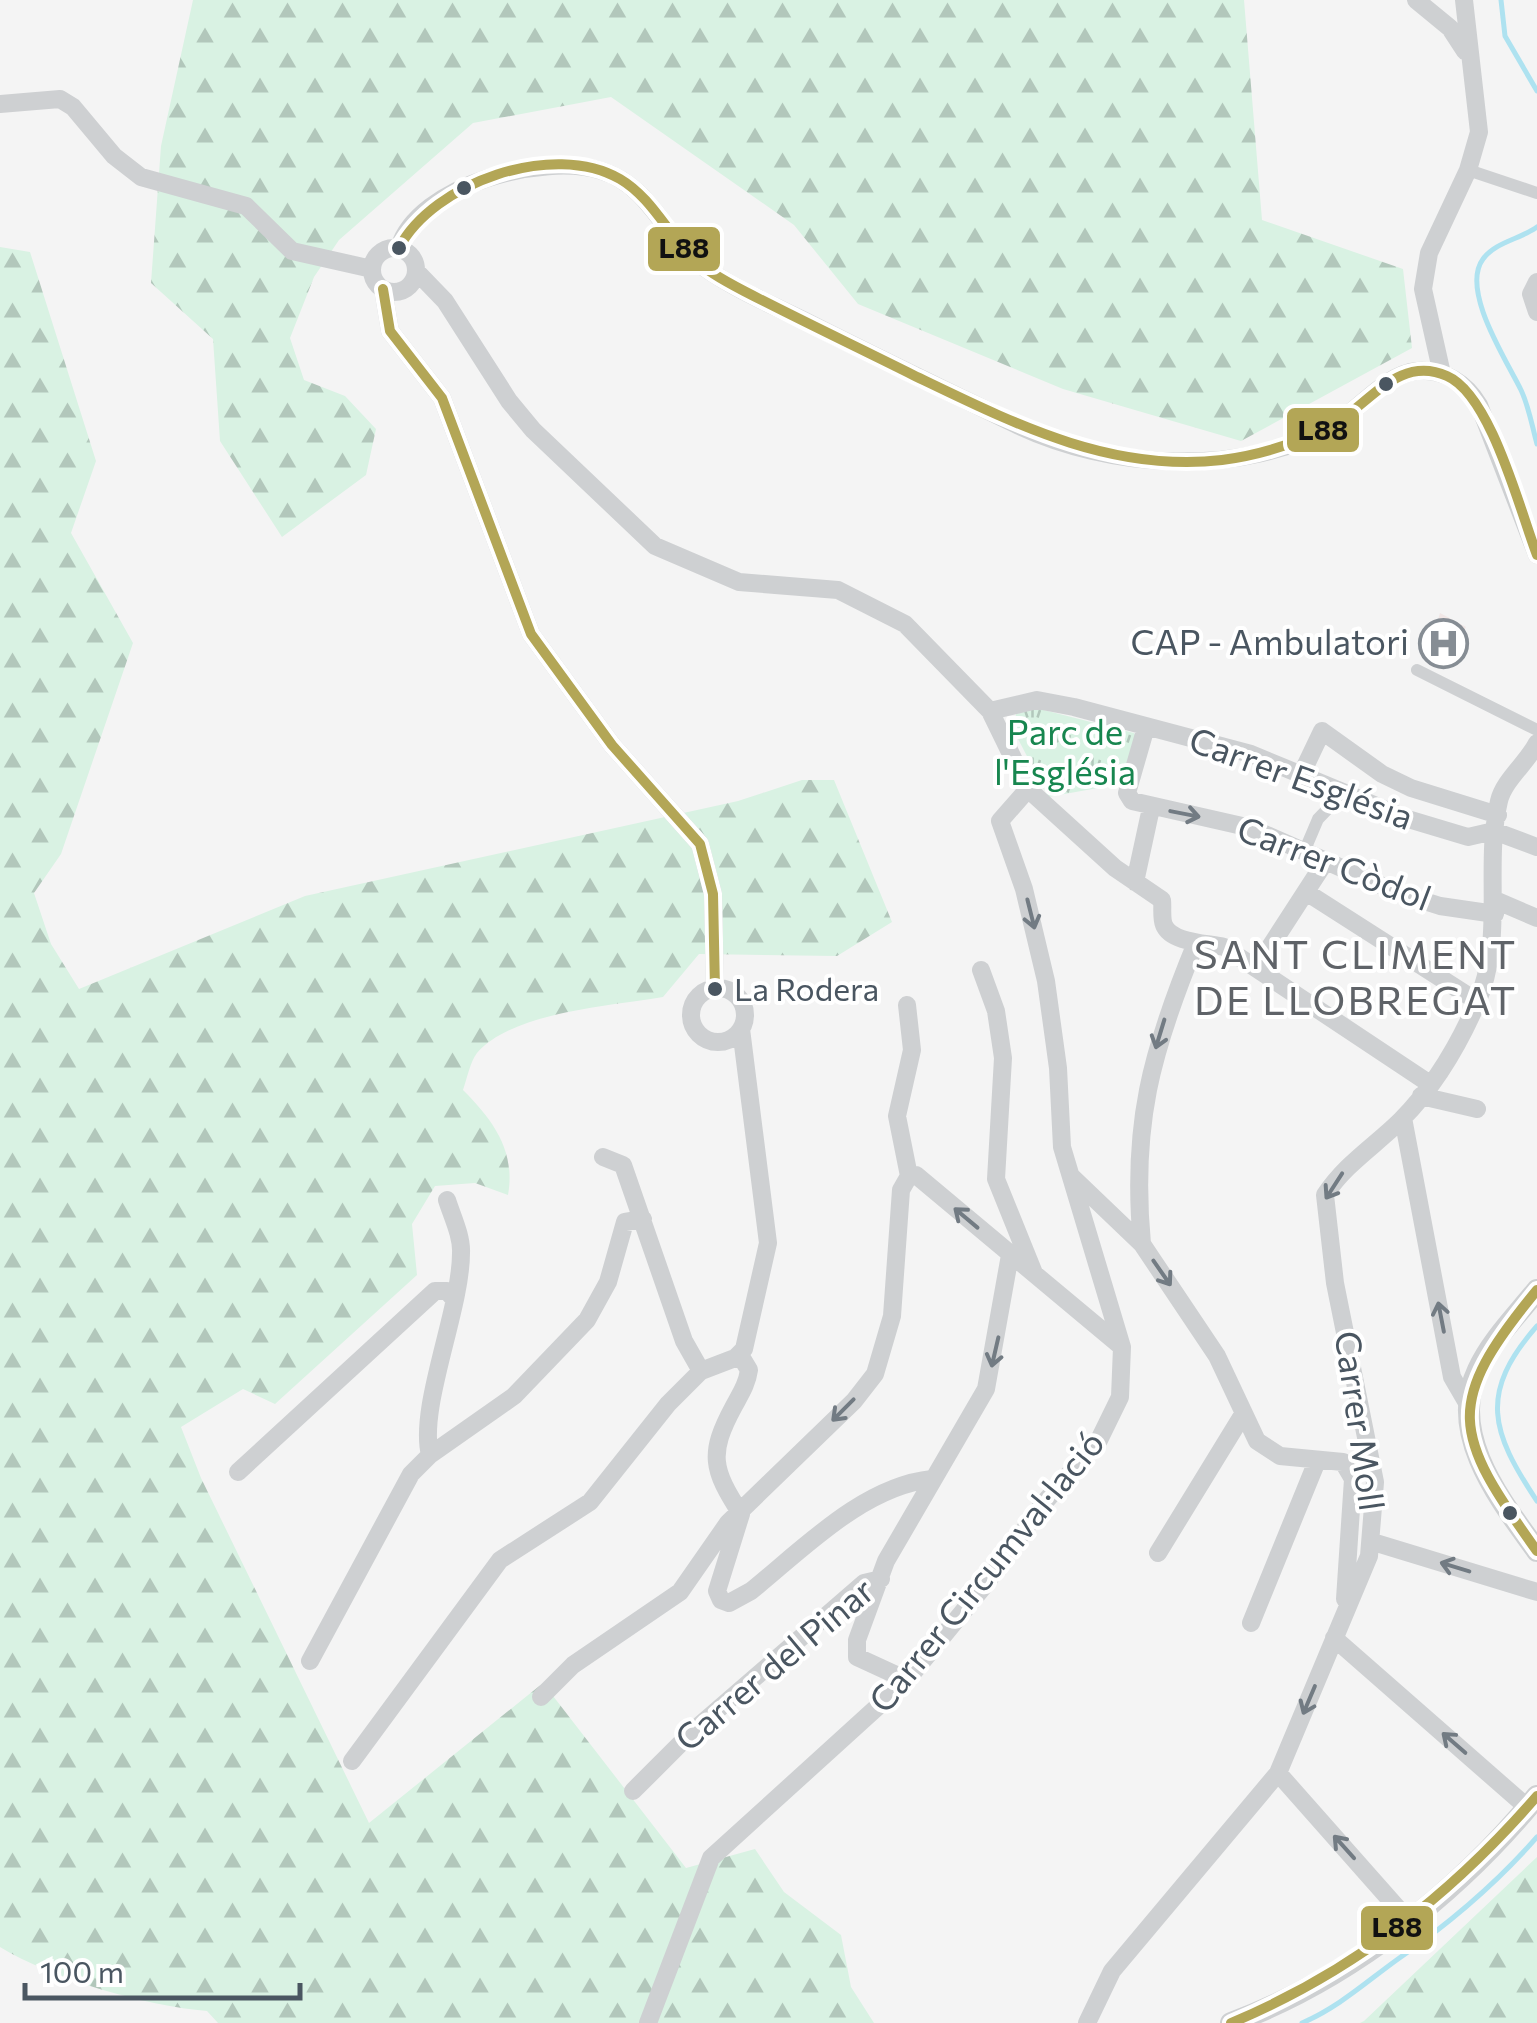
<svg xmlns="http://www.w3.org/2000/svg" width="1537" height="2023" font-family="Commissioner,sans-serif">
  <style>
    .medical { fill: #f1e7e6 }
    .grass { fill: url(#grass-tufts) }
    .forest { fill: url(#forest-firs) }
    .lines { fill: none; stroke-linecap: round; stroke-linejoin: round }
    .stream { stroke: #aee2f0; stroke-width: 5 }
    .pedestrian { stroke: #ced0d2; stroke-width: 12 }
    .minor { stroke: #ced0d2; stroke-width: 18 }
    .tertiary { stroke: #ced0d2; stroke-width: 22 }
    .bus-1-casing { stroke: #fff; stroke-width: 18 }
    .bus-1 { stroke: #b3a656; stroke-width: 10 }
    .oneway { stroke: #727b83 }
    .bus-dot { fill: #4a5661; stroke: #fff; stroke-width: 4 }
    .labels { text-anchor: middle; stroke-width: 8; stroke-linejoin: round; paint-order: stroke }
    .bus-label { font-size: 32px; fill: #4a5661; stroke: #fff; text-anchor: start }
    .poi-label { font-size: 35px; fill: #4a5661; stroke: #fff; text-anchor: end }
    .park-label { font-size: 35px; fill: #17864f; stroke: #fff }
    .street-label { font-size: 35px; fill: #4a5661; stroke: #fff }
    .quarter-label { font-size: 40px; letter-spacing: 2.5px; fill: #5f6368; stroke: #fff }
    .line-badge { stroke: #fff; stroke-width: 4 }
    .pale-badge-label { font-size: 28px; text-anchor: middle; font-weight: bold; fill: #111 }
  </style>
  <defs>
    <pattern id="grass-tufts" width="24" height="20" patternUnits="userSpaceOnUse" patternTransform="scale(2.5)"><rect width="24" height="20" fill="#d9f2e3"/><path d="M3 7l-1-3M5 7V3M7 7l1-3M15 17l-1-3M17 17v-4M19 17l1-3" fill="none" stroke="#b2c7bb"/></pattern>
    <pattern id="forest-firs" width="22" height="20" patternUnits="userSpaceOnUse" patternTransform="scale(2.5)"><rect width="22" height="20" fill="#d9f2e3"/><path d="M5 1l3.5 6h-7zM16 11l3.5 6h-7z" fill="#b2c7bb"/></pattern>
  </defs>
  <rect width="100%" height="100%" fill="#f4f4f4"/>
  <path class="medical" d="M1440,613l26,14 -18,37 -20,-9z"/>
  <path class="grass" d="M1036,708l98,25 3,5 -17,46 -72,13 -34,-66 2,-17z"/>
  <path class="forest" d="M193,0h1051l18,220 141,49 9,79 -171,93 -178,-52 -205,-85 -64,-79 -183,-128 -138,26 -134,117 -25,37 -24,61 14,42 41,16 31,33 -10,46 -84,62 -62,-96 -7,-102 -62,-56 10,-137z
    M0,247l30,5 66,209 -25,72 62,110 -72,211 -27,39 17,51 28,45 226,-93 433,-95 64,-21h32l58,142 -55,34 -138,-2 -36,43c-52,9 -151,15 -186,56 -7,9 -10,26 -14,37 30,30 53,61 45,105l-33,-12 -40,3 -23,38 5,51 -142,129 -32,-15 -62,38 20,51 168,345 174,-140 143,185 69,-19 29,43 57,43 10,52 23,36h-656l-11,-12c-60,-5 -155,-32 -207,-64z
    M1537,1857v166h-177l4,-2z"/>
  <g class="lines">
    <path class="stream" d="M1501,0l4,36 32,55
      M1537,227c-16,12 -42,15 -54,32 -23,31 24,102 38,131 8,17 11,36 16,54
      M1537,1326c-59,67 -46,106 0,175
      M1302,2023c37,-16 64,-41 96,-64 52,-36 97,-74 139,-122"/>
    <path class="pedestrian" d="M1468,170l69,23
      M1417,670l120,60
      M1304,852l14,-33 27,-28"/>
    <path class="minor" d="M1416,0l34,28 15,23
      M0,104l60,-5 13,8 41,49 27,21 105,29 46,45 80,18
      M399,248c19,-63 145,-96 203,-77 49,15 63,68 103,97 33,23 70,38 106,56 67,34 136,67 204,100 93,45 229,55 320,0 26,-16 51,-50 82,-53 27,-2 49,12 62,34l58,150
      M372 270a22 22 0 1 1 44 0a22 22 0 1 1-44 0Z
      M416,271l29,30 64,100 24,29 122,116 84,36 99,8 67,34 85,87 38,78
      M1537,282l-6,12 6,18
      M383,289l7,42 52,67 89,236 81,111 88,99 13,50 2,95
      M1442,374l-19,-85 6,-36 39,-83 11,-38 -15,-132
      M990,711l47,-11 37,7 177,47 157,65 60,18 26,-6
      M1146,727l-19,66 5,8 119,27 145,64 44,14 55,8
      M1302,773l20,-42 60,43 29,14 87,27
      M1028,789l87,79 47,32c1,7 -1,18 2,25 7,18 44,18 60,22l206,137
      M1494,831l43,16
      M1135,882l16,-74
      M1306,892l172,110
      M1495,900l42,18
      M1257,967l68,-105
      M981,970l15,41 7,47 -7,121 38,94
      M691 1015a27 27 0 1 1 54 0a27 27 0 1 1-54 0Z
      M907,1005l5,45 -15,66 12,60
      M1421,1096l56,13
      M1403,1118l49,259 18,31
      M603,1157l20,8 61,176 17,30
      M1072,1177l70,67 75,112 40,85 23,15 63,6 10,17 -8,120
      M1142,1244c-11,-118 9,-192 54,-301
      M740,1355l9,15c-2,14 -8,23 -15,36 -26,48 -22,63 7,108l-24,77 4,9 8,3 22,-12c51,-41 112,-105 181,-112
      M430,1455c-12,-48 31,-145 31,-202 1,-17 -9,-37 -14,-53
      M238,1472l197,-181h12l7,8
      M1373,1542l164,50
      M1158,1553l84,-137
      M1251,1623l66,-162
      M1334,1638l194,170
      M310,1661l101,-187 19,-19 84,-59 73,-76 21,-38 17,-60 18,-3
      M907,1680l-50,-23v-17l29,-79 100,-172 24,-134
      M541,1697l32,-32 107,-73 48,-69 126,-122 21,-27 17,-58 9,-126 8,-14 7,-1 206,172
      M352,1761l148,-201 90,-58 78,-98 33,-33 34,-13 9,-9 24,-106 -27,-214
      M1278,1773l130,147
      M633,1791l60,-60 171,-148 17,-4
      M648,2023l63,-165 196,-178 77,-94 59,-82 56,-64 21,-43 2,-50 -60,-200 -4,-79 -12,-87 -22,-92 -24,-68 28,-32
      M1087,2023l25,-52 166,-198 91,-217 6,-74 -40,-199 -10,-88c20,-31 51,-50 76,-75 32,-32 57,-74 75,-115 30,-67 7,-136 23,-204 5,-21 28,-38 38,-58"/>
    <path class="tertiary" d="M1537,1290c-20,25 -46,51 -59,80 -31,65 24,132 59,181
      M1231,2023c117,-43 227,-130 306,-227"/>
    <defs>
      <path id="bus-1" d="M399,248c34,-65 154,-108 221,-69 29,17 45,49 67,73 16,17 36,28 57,39 56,29 113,56 169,84 98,47 196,98 309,85 38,-5 73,-16 107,-33 39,-20 68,-73 118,-51 44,19 73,135 90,179
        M383,289l7,42 52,67 89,236 81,111 88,99 13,50 2,95
        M1537,1290c-94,114 -85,143 0,261
        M1231,2023c122,-51 220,-128 306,-227"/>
    </defs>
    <use href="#bus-1" class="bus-1-casing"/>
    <use href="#bus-1" class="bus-1"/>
  </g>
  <defs><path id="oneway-shaft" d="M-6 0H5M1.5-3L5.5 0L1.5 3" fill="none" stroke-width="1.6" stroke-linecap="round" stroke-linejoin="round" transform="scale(2.5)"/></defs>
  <g class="oneway">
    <use href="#oneway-shaft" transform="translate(1185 814) rotate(11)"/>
    <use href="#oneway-shaft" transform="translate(1031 914) rotate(76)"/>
    <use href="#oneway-shaft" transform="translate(1160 1034) rotate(107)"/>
    <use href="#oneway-shaft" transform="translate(1334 1186) rotate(123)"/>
    <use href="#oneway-shaft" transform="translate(966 1218) rotate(-140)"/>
    <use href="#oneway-shaft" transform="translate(1162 1273) rotate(55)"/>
    <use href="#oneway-shaft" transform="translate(1441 1317) rotate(-101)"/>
    <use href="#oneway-shaft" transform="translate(995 1352) rotate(103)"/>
    <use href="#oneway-shaft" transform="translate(843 1410) rotate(135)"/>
    <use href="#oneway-shaft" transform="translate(1455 1567) rotate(-163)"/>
    <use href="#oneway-shaft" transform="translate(1309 1700) rotate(113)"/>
    <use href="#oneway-shaft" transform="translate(1454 1743) rotate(-139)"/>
    <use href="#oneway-shaft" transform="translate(1344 1847) rotate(-132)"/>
  </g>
  <defs>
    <symbol id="hospital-ring" viewBox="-11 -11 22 22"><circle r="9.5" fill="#fff" stroke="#868d94" stroke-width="1.5"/><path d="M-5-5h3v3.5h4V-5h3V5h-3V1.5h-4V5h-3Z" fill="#868d94"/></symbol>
  </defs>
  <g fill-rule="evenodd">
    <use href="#hospital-ring" x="1416" y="616" width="55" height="55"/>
  </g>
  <g class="bus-dot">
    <circle cx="464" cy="188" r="9"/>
    <circle cx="399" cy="248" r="9"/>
    <circle cx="1386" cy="384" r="9"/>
    <circle cx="715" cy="989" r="9"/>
    <circle cx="1510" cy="1513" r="9"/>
  </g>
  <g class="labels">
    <g class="bus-label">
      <text x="734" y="1001">La Rodera</text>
    </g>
    <g class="poi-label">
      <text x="1409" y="655">CAP - Ambulatori</text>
    </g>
    <g class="park-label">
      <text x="1065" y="745">Parc de<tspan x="1065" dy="40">l'Església</tspan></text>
    </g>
    <g class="street-label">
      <text transform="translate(1301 779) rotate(20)" y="12">Carrer Església</text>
      <text transform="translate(1334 864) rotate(21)" y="12">Carrer Còdol</text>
      <text transform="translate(1359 1421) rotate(82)" y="12">Carrer Moll</text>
      <text transform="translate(987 1572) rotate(-51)" y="12">Carrer Circumval·lació</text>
      <text transform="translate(775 1665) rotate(-40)" y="12">Carrer del Pinar</text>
    </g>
    <g class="quarter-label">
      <text x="1356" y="969">SANT CLIMENT<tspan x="1356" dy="46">DE LLOBREGAT</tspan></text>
    </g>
  </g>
  <g class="line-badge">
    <rect x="646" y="225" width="76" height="48" rx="10" fill="#b3a656"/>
    <rect x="1285" y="406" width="76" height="48" rx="10" fill="#b3a656"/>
    <rect x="1359" y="1904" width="76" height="48" rx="10" fill="#b3a656"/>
  </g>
  <g class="pale-badge-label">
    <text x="684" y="258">L88</text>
    <text x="1323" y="440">L88</text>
    <text x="1397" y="1937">L88</text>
  </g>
  <path d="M25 1983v15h275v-15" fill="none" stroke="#4a5661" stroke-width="5"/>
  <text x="40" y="1983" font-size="30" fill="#4a5661" stroke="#ffffff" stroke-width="8" paint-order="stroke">100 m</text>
</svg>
